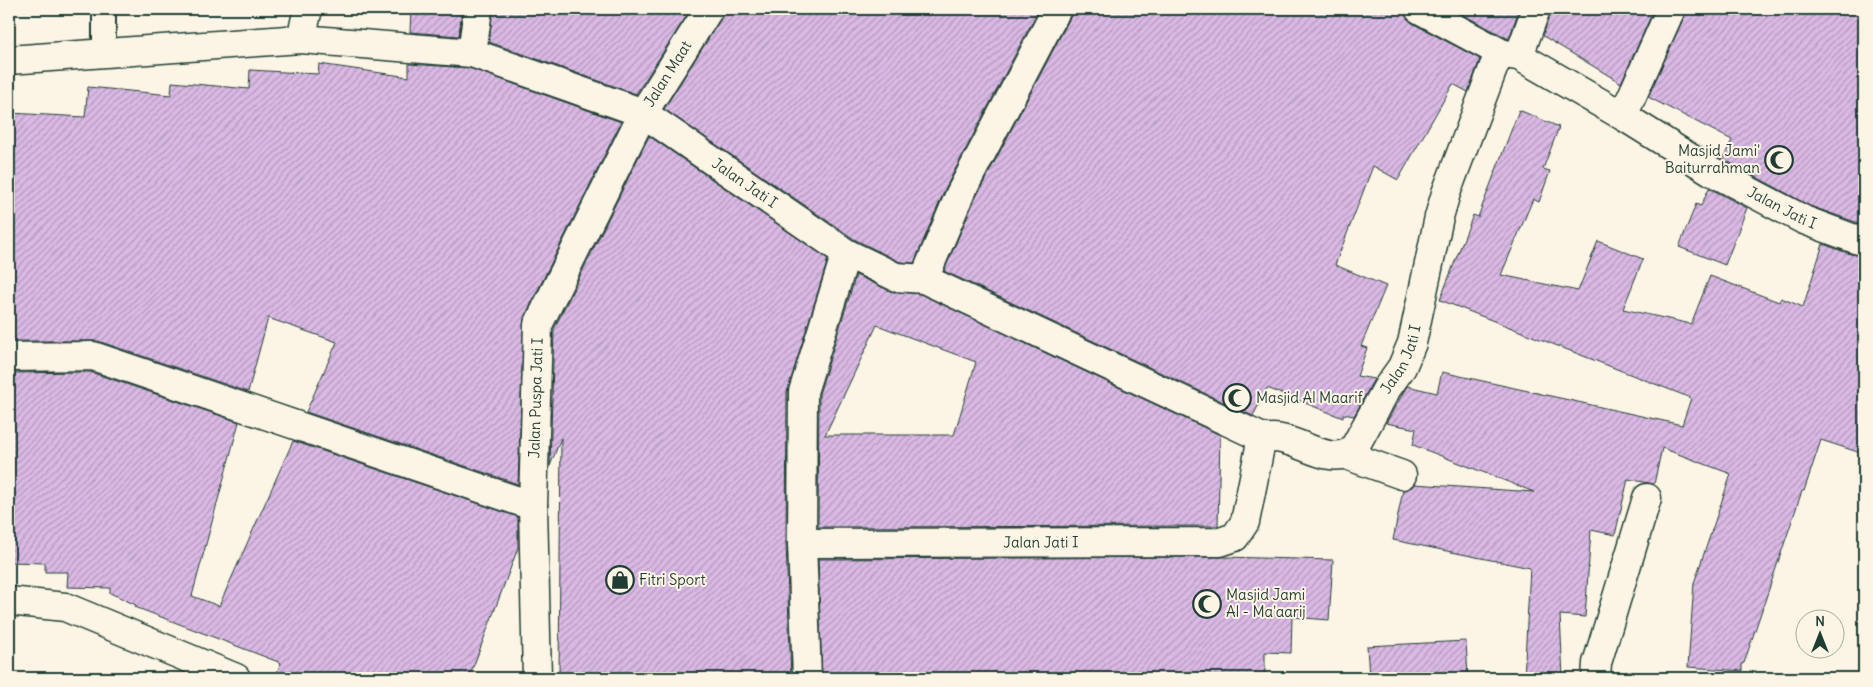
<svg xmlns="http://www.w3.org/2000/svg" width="1873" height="687" font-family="Delius,sans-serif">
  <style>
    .building { fill: url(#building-hatch); stroke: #1f3d34; fill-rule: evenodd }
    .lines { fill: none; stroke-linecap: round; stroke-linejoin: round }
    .service-casing { stroke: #1f3d34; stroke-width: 26 }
    .minor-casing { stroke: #1f3d34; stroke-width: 31 }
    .service { stroke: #fcf5e5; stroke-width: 22 }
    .minor { stroke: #fcf5e5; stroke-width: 28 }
    .labels { text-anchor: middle; stroke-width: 4; stroke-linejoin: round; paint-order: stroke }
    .street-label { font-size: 15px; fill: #1f3d34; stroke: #fcf5e5 }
    .poi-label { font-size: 15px; fill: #1f3d34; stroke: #fcf5e5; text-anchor: start }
  </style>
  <defs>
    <pattern id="building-hatch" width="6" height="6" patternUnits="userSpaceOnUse" patternTransform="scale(1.25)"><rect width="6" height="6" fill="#dab9e5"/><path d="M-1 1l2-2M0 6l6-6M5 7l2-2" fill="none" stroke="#b098ba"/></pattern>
  </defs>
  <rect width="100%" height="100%" fill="#fcf5e5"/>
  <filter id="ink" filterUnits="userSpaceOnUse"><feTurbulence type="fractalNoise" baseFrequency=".02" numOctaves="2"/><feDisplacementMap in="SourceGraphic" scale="10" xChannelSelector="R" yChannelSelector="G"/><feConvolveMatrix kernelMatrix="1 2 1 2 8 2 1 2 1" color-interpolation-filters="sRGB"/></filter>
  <g filter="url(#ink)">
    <path class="building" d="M411,9h51l-3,27 -49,-4z
      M493,9h198l-55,85 -147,-52z
      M724,9h315l-93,178 -32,76 -14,-1 -46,-23 -190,-130 58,-92z
      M1073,9h330l3,8 6,6 68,36 -12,33 -15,-8 -55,96 -25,-14 -38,99 51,21 -25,60 6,2 -10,28 17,3 -20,37 -11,-2v4l-76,-30 -14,28 -309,-145 30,-70 97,-185z
      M1452,9h67l-10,30z
      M1551,9h103l-33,74 -78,-47z
      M1686,9h178v216l-54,-19 -87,-47 9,-19 -84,-43 37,-82z
      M319,64l90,13v-13l60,4 152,54 -97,196 -6,166 -212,-72 31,-70 -69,-24 -20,74 -150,-51h-89v-228l76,4 3,-30 83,8 1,-13 77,7 1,-19 68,4z
      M1519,110l40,17 -16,42 7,2 -11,31 -6,-3 -32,76 77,16 20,-50 45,18 -20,50 68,15 19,-48 69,26 2,-4 22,9 20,-63 27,10 14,2v198l-43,-14 -17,51h-2l-58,172h-2v8l-54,-4 6,-84 37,-109 -69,-26 -8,36 -26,-5 -13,56 -24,-5 -6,87 -25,-2 3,63h-39l6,-110 -137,-28 10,-50 9,-3 2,-3 120,8 -121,-47 3,-16 -30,-6 21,-37 30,7 5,-21 240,53 9,-27 -251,-98 33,-85 5,2z
      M649,136l179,123 -41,133 -1,151 5,135h-232l2,-240 -11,28 4,-137z
      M1709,188l38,20 -22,57 -46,-18 17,-43 5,2z
      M856,275l34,16 30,3 300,141 -2,91 -400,1 1,-133zM877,325l99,37 -22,73h-129z
      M90,372l149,50 -47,174 27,10 74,-165 225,76v31l-49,130h-194l6,-15 -146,-56 1,-2 -26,-12v-5l-43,-1 1,-15h-23v-9l-36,-1v-189z
      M1225,557l108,3 -4,60 -37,-3 -1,36 -26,-1v26h-443l-4,-119z
      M1466,641l2,37h-99l-2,-32z"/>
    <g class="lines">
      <defs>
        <path id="service" d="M104,9v43"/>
        <g id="minor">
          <path d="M1419,9l84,45"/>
          <path d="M301,39l7,-30"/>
          <path d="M472,53l6,-44"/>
          <path d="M1519,56l17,-47"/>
          <path id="s1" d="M9,60l292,-21 171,14 171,60 203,140"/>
          <path d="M1623,116l48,-107"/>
          <path d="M924,279l36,-85 97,-185"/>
          <path d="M9,357l84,-1 440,150"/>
          <path d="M1346,455l56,20"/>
          <path d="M802,543l1,-151 43,-139 50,24 28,2 341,160"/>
          <path d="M9,601l56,6 171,71"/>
          <path id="s2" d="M537,678l-4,-172 5,-181 105,-212 66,-104"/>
          <path id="s3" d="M807,678l-5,-135 418,-1 15,-5 10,-15 15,-75 5,-8c29,-7 61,30 88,11l34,-62 15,-21 10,-24 27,-126 7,-24 48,-127 3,-6 6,-6 16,2 104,60 88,55 93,49 51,19 9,2"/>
          <path d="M1596,678l1,-15 50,-165"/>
        </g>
      </defs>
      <use href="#service" class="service-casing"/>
      <use href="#minor" class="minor-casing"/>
      <use href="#service" class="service"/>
      <use href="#minor" class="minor"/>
    </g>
  </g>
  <defs>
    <symbol id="mosque-ring" viewBox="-11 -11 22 22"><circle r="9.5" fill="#fcf5e5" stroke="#1f3d34" stroke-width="1.5"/><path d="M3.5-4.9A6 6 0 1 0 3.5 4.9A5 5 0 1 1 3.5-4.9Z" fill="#1f3d34"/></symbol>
    <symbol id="shop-ring" viewBox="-11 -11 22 22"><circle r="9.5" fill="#fcf5e5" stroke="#1f3d34" stroke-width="1.5"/><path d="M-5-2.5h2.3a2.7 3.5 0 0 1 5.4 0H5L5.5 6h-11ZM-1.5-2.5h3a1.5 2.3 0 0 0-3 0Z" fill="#1f3d34"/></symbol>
  </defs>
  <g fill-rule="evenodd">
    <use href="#mosque-ring" x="1763" y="144" width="32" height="32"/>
    <use href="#mosque-ring" x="1221" y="382" width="32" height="32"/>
    <use href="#shop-ring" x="604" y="564" width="32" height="32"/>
    <use href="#mosque-ring" x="1191" y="588" width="32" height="32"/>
  </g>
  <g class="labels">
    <g class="street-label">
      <text dy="5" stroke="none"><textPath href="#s2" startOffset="636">Jalan Maat</textPath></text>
      <text dy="5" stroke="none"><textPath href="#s1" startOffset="769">Jalan Jati I</textPath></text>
      <text dy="5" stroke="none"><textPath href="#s3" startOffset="1512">Jalan Jati I</textPath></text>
      <text dy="5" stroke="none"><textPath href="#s3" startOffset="868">Jalan Jati I</textPath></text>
      <text dy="5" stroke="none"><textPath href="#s2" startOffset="280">Jalan Puspa Jati I</textPath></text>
      <text dy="5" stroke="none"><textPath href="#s3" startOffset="374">Jalan Jati I</textPath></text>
    </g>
    <g class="poi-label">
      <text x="1760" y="156" text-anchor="end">Masjid Jami'<tspan x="1760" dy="17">Baiturrahman</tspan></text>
      <text x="1256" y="403">Masjid Al Maarif</text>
      <text x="639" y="585">Fitri Sport</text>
      <text x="1226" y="600">Masjid Jami<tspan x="1226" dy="17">Al - Ma'aarij</tspan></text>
    </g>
  </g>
  <rect width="1873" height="687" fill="none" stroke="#fcf5e5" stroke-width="30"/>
  <rect x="15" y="15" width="1843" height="657" fill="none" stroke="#1f3d34" stroke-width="2" filter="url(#ink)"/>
  <g transform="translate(1820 634)"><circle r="24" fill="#fcf5e5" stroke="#a4ab9e"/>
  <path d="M0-4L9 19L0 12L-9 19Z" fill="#1f3d34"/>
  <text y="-8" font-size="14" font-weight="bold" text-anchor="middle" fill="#1f3d34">N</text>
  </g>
</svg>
